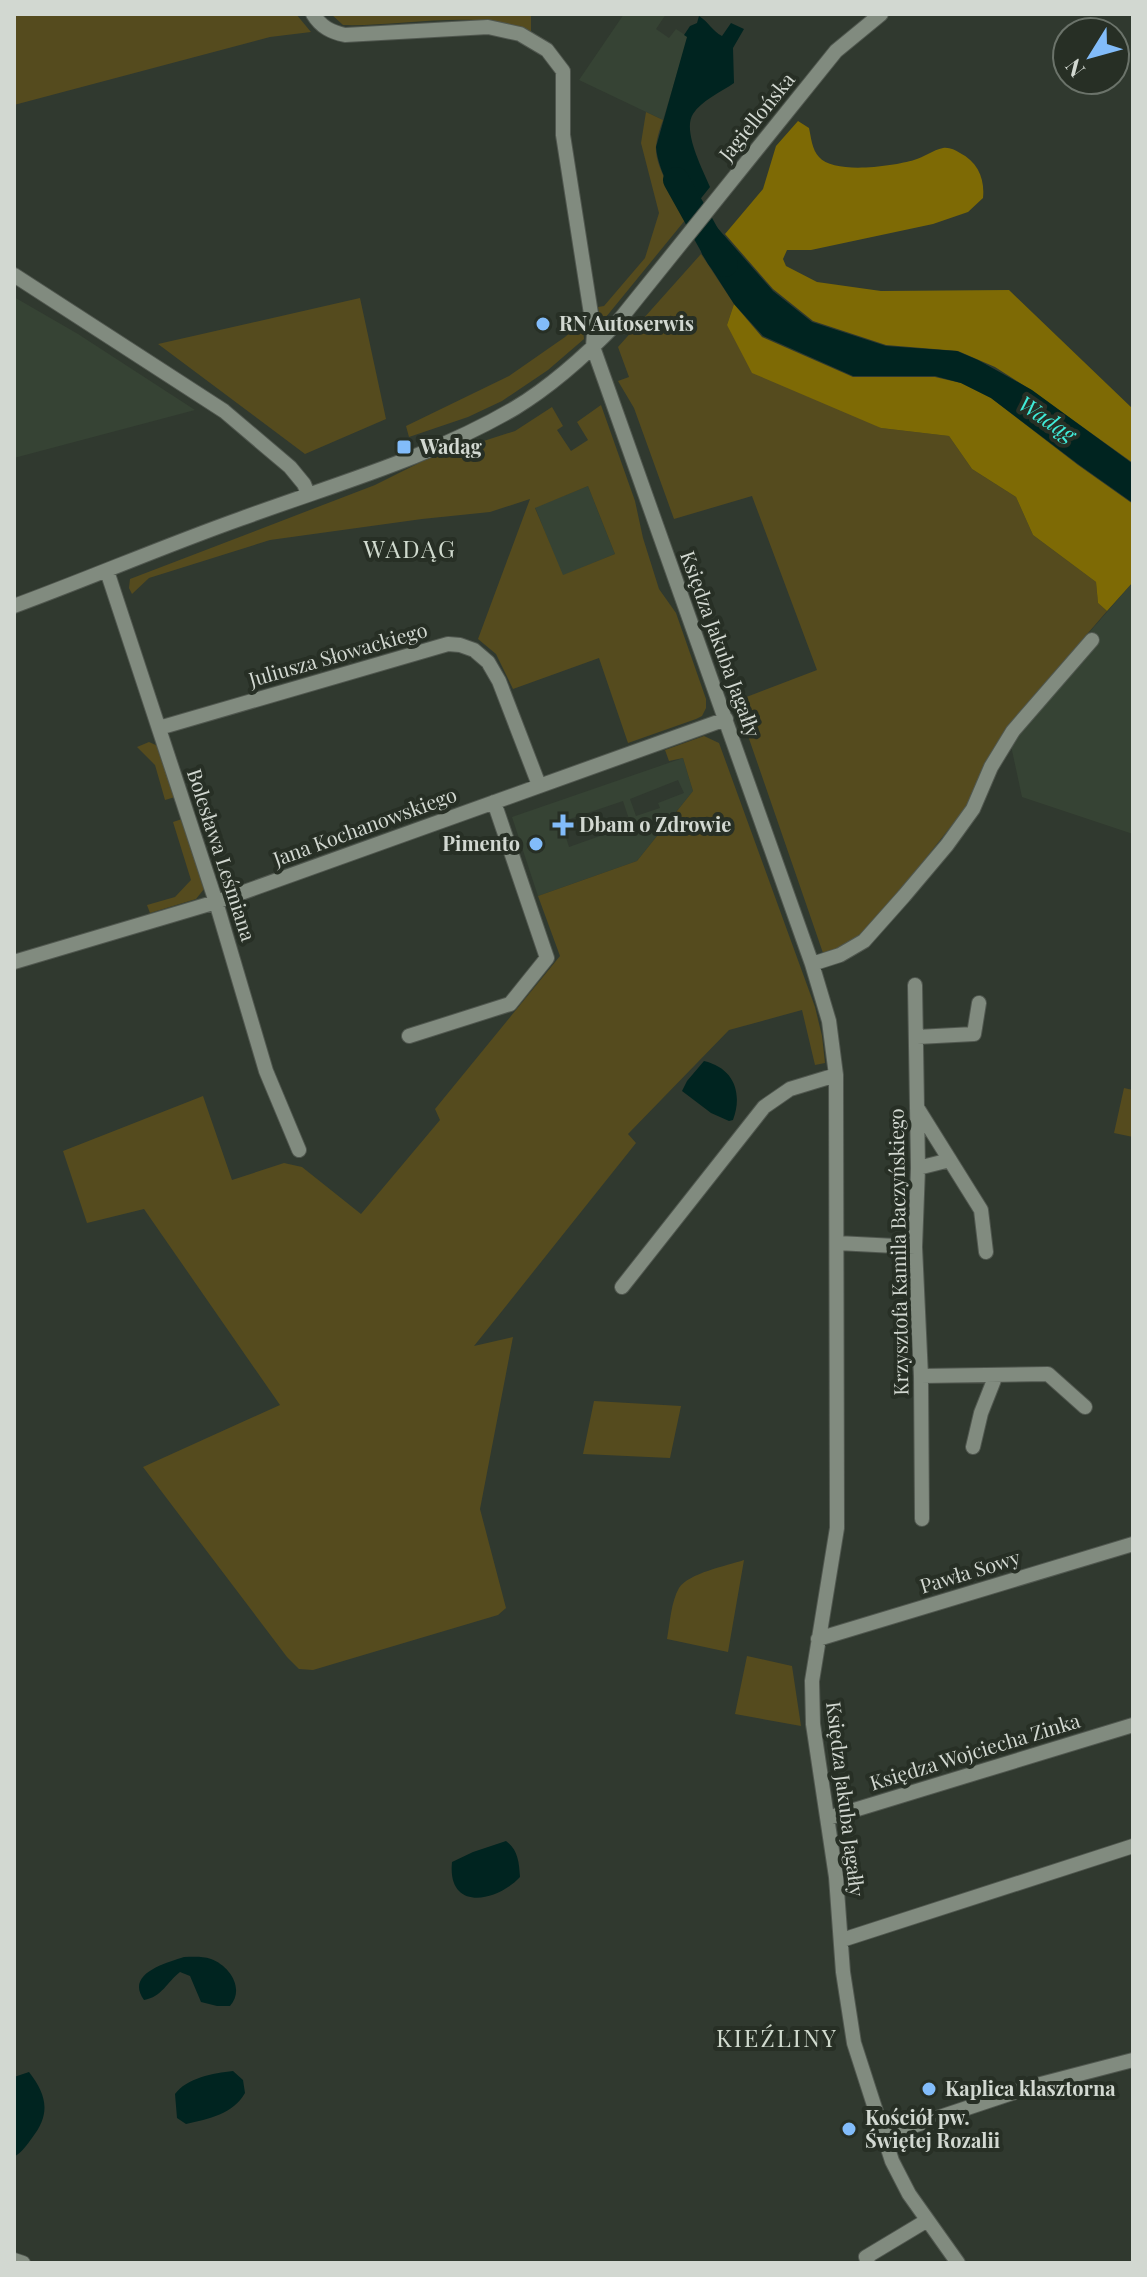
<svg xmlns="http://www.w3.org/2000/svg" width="1147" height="2277" font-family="'Playfair Display',serif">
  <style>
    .built { fill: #364334; fill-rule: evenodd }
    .green { fill: #554b1e; fill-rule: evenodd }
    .forest { fill: #7e6a05 }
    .water { fill: #002420 }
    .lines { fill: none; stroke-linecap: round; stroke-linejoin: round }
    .river { stroke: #002420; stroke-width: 26 }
    .minor-casing { stroke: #50574f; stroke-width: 16 }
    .minor { stroke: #818b7f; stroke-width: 14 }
    .poi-dot { fill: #82bcfa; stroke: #272f25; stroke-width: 3 }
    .labels { text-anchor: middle; stroke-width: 8; stroke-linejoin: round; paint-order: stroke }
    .street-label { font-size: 20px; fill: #d2d8d1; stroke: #272f25 }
    .poi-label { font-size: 20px; font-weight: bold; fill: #d2d8d1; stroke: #272f25; text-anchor: start }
    .water-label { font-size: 22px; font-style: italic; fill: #40ebd9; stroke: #272f25 }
    .quarter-label { font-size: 24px; letter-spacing: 2px; fill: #d0dace; stroke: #272f25 }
  </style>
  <rect width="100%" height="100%" fill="#30392f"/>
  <path class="built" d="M624,14h42l-10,15 13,9 7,-9 12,8 -25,83 -84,-40z
    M14,297l64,37 117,76 -181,48z
    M588,486l27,68 -53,22 -27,-69z
    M1133,582v252l-111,-37 -15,-70z
    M683,758l10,33 -56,70 -99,35 -26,-79zM678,780l6,13 -26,10 2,5 -24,8 -6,-17zM623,801l8,24 -62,22 -8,-25z"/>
  <path class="green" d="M14,14h282l15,18 -41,5 -256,68z
    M331,14h200v18c-47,-24 -133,-5 -188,-7z
    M646,112l17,8c-3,8 -6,17 -7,26 -2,21 21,53 30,73l-80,98h-3l-4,-5 -1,-5 6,-1 41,-48 14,-45 -18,-70z
    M701,254l33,50 -7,21 154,103 68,8 23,33 44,28 17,38 63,47 2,21 9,8 -100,116 -40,79 -76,96 -31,34 -23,13 -14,4 -87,-252 81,-31 -65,-174 -78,23 -40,-111 -16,-27 11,-4 -11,-30z
    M360,298l26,121 -81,35 -147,-110z
    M582,322l2,17 -36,31 -46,31 -34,16 -59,20 -3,-11 103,-50 56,-39z
    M601,405l34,96 8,37 16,51 17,24 30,86v9l-4,8 -6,3 -68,24 -29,-85 -86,31 -17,-35 -18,-15 52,-140 -40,13 -68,7 -152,21 -121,38 -17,16 -3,-6 1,-9 245,-94 56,-28 32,-14 2,4 50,-16 37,-24 11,19 -6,4 14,21 17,-11 -11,-18zM588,486l27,68 -52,21 -28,-67z
    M704,736l15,7 96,264 7,29 3,27 -10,2 -13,-55 -73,20 -101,104 8,9 -162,203 39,-9 -33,172 26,99 -8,7 -185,55 -14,-1 -12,-12 -144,-190 137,-62 -136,-196 -57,14 -24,-72 140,-55 29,84 52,-17 18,4 59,47 79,-94 -5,-11 125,-153 -22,-60 99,-35 56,-70 -10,-33 -14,3 -4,-11z
    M149,742l9,4 17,51 -10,3 -10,-35 -18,-18z
    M182,819l22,70 -8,10 -46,14 -3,-8 28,-8 16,-17 -18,-58z
    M1124,1088l9,2v47l-19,-4z
    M594,1401l87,5 -11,52 -87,-4z
    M744,1560l-16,92 -61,-13c3,-16 4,-37 12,-51 10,-15 47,-22 65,-28z
    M747,1656l45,10 9,60 -66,-12z"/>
  <path class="forest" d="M798,121l11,7c2,9 3,22 10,29 15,18 75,9 95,3 10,-3 19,-10 29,-12 6,-1 12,2 17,5 18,9 25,26 23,45l-15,14 -35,12 -122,26h-24l-4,9 3,7 31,16 64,9 128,-1 124,119v54l-102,-73 -36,-23 -37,-16 -72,-6 -73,-24 -40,-32 -48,-55 38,-45 13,-43z
    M734,304l28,33 91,40h82l26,6 30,15 87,67 55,39v78l-26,29 -9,-8 -2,-21 -63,-47 -17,-38 -44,-28 -23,-33 -68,-8 -129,-55 -25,-48z"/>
  <path class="water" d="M699,16c10,6 13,15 23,20l9,-13 13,6 -11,19 1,35c-13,9 -33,18 -41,31 -11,17 10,56 17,73l-24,30c-12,-21 -28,-46 -30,-70l31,-110 -3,-2 6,-9 7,-3z
    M714,224l59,67 39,31 74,24 71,5 21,9 54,30 101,74v39l-55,-39 -87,-66 -30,-15 -26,-7h-82l-90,-40 -29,-32 -32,-50 -3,-12z
    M704,1061c30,7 39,32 29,59l-4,1 -18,-8 -29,-22 5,-10z
    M506,1841c12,9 13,21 14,36 -23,25 -73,35 -68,-15l21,-10z
    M184,1957c9,0 18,-1 27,2 19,7 34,30 19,47h-13l-16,-4 -11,-26 -10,-4c-13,10 -18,25 -36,28 -19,-26 21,-37 40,-43z
    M233,2071l10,9 2,13c-12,21 -36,26 -59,31l-9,-6 -2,-24c12,-16 38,-21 58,-23z
    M29,2072c18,23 22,42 3,66 -5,7 -10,14 -18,19v-80z"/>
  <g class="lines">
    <path class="river" d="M676,180l43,77 6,7"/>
    <defs>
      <path id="minor" d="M313,14c8,13 18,18 32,21l143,-8 32,7 27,16 16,21v64l31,198 -1,14 219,617 17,57 7,54 1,453 -25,153 1,43 23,153 7,95 11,71 38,118 17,33 49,69
        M14,275l210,136 66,56 14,17 4,10
        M107,571l109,331 50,169 33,79
        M14,606c76,-28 150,-60 226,-87 92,-34 190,-61 275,-111 38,-23 71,-53 102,-85l219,-272 45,-37
        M159,728l289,-84 12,1 14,5 14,12 11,19 40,104
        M14,962l202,-60 510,-183
        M812,964l28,-9 24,-14 40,-45 43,-51 26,-36 18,-42 22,-36 79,-91
        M915,985l3,183 -3,79 6,129 1,143
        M409,1036l101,-32 37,-46 -53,-156
        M917,1037l57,-3 5,-31
        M918,1109l63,101 5,42
        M918,1168l32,-8
        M837,1243l78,4
        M622,1287l142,-180 26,-18 46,-14
        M921,1376l127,-2 37,33
        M973,1447l8,-34 15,-38
        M818,1639l315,-95
        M828,1818l305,-93
        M842,1940l291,-94
        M883,2136l150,-50 100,-26
        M14,2260l9,3
        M868,2263l-2,-6 60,-36"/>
    </defs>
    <use href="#minor" class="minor-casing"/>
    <use href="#minor" class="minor"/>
  </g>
  <g class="poi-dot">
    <circle cx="543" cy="324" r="8"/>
    <rect x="396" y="439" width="16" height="16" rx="4"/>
    <path d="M559 813h8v8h8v8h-8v8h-8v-8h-8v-8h8z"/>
    <circle cx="536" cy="844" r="8"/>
    <circle cx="929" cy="2089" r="8"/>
    <circle cx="849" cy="2129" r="8"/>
  </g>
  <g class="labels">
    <g class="street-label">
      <text transform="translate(757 117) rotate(-51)" y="7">Jagiellońska</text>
      <text transform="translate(720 644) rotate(70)" y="7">Księdza Jakuba Jagałły</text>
      <text transform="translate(338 655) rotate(-16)" y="7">Juliusza Słowackiego</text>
      <text transform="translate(365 827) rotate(-20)" y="7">Jana Kochanowskiego</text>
      <text transform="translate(221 855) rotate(72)" y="7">Bolesława Leśmiana</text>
      <text transform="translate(899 1252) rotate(-91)" y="7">Krzysztofa Kamila Baczyńskiego</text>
      <text transform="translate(970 1572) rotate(-17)" y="7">Pawła Sowy</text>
      <text transform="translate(975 1752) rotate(-17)" y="7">Księdza Wojciecha Zinka</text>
      <text transform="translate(845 1799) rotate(83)" y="7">Księdza Jakuba Jagałły</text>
    </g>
    <g class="poi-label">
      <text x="559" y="331">RN Autoserwis</text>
      <text x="420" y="454">Wadąg</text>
      <text x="579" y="832">Dbam o Zdrowie</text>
      <text x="520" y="851" text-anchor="end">Pimento</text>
      <text x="945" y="2096">Kaplica klasztorna</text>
      <text x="865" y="2125">Kościół pw.<tspan x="865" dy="23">Świętej Rozalii</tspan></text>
    </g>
    <g class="water-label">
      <text transform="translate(1047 419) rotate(34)" y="8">Wadąg</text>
    </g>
    <g class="quarter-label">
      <text x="410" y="558">WADĄG</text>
      <text x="777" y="2047">KIEŹLINY</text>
    </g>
  </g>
  <rect width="1147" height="2277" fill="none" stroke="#d2d8d1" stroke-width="32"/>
  <g transform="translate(1091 56) rotate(233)"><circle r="38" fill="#272f25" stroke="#6b736a" stroke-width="2"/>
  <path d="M0-6L14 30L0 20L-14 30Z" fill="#82bcfa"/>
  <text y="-12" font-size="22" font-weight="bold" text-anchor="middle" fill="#d2d8d1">N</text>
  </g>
</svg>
